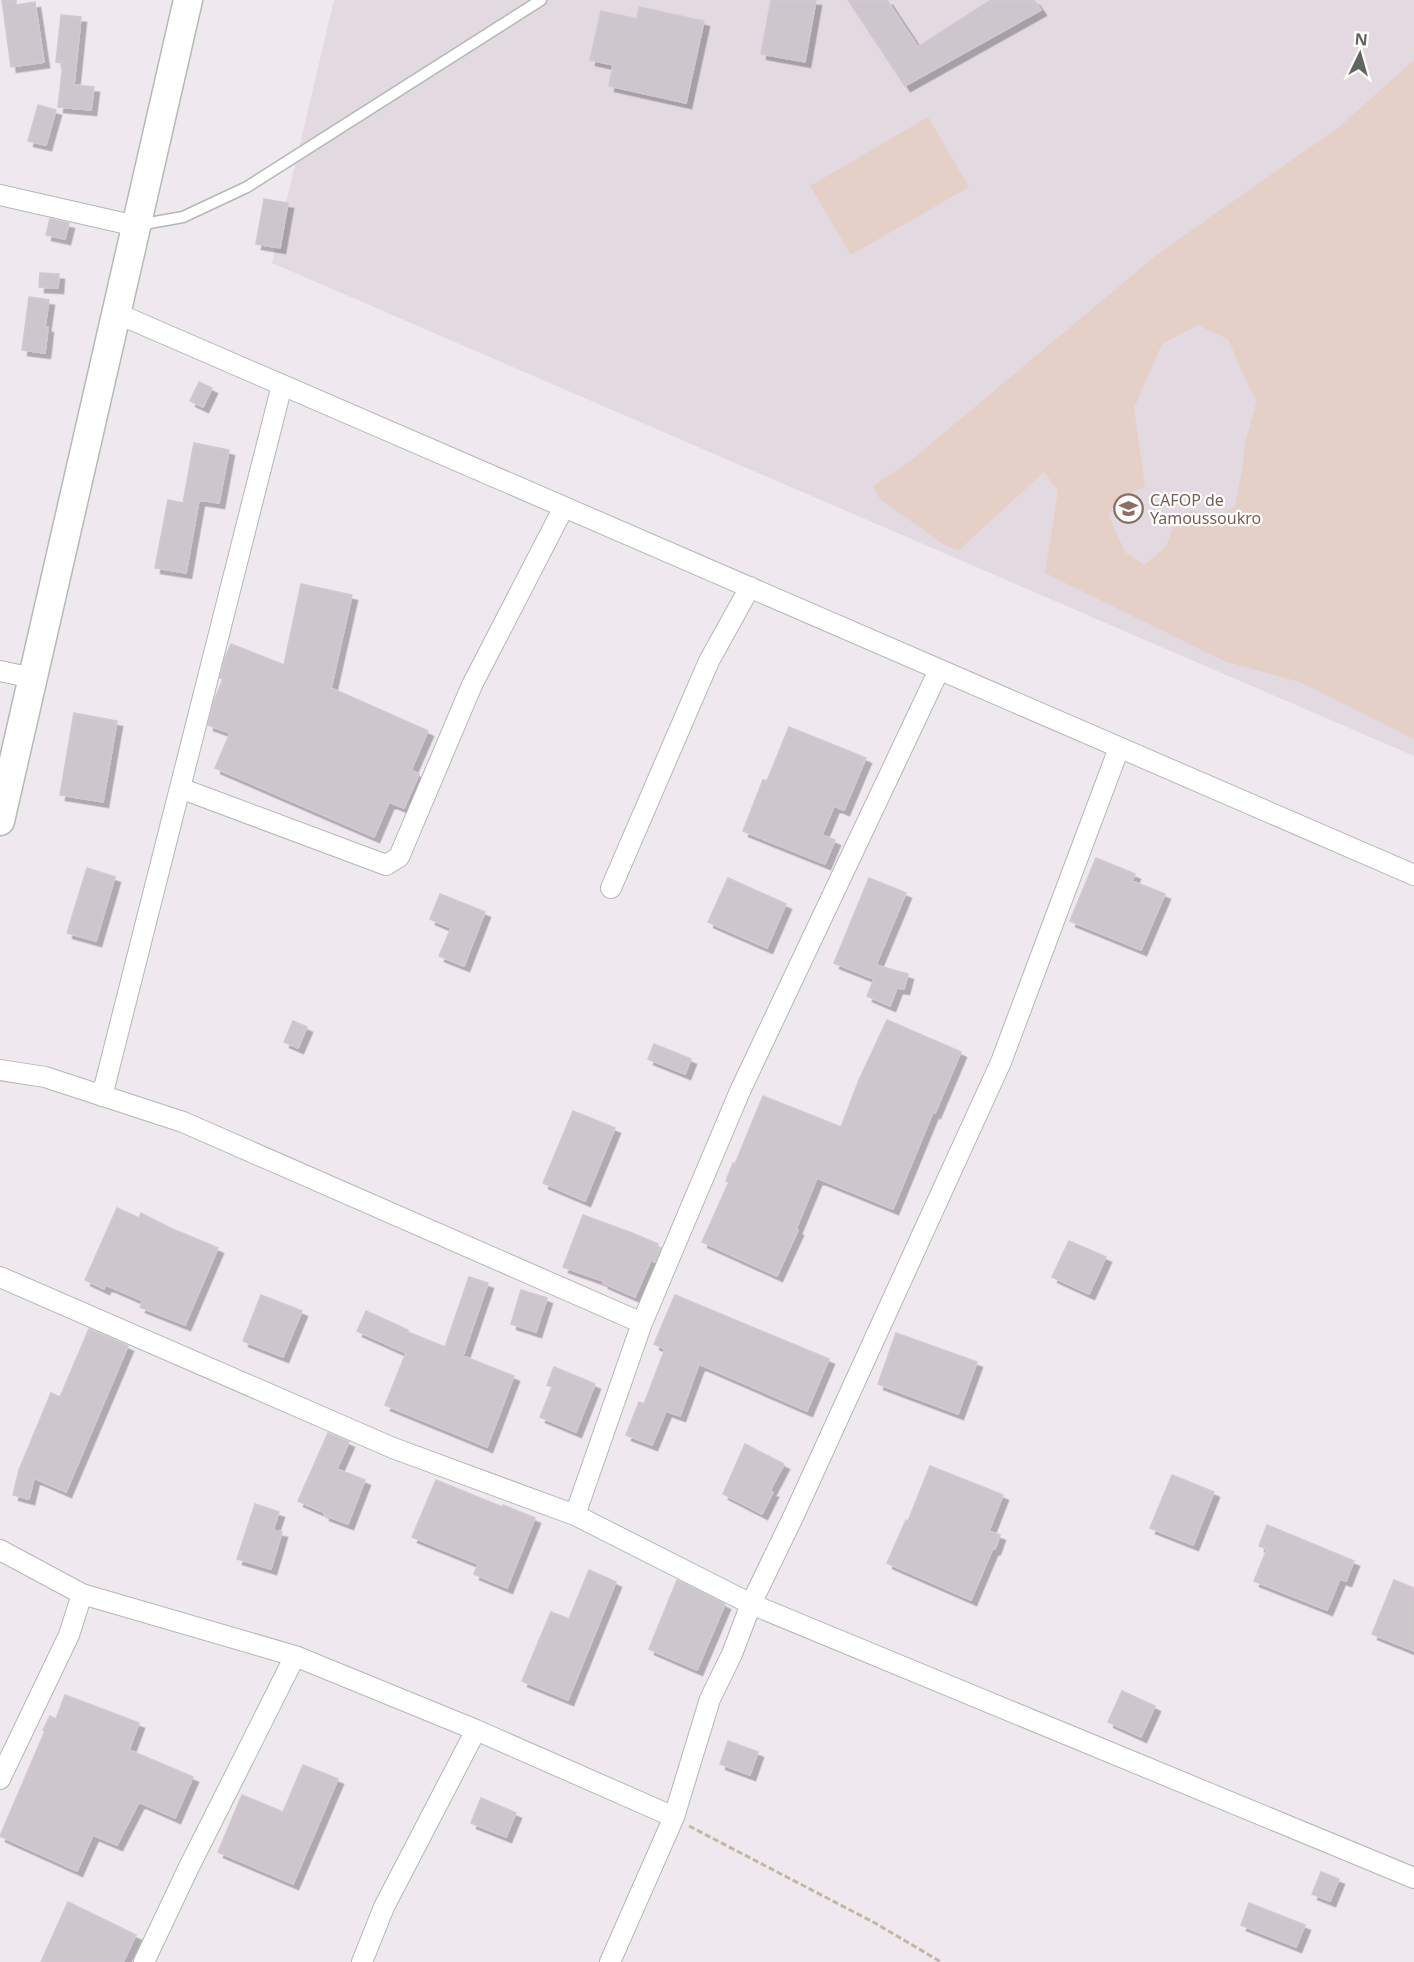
<svg xmlns="http://www.w3.org/2000/svg" width="1414" height="1962" font-family="'Noto Sans',sans-serif">
  <style>
    .education { fill: #e2d9e1 }
    .green { fill: #e4d0c7; fill-rule: evenodd }
    .building { fill: #cdc6cd; stroke: #d3c7d4; stroke-width: 1.5; filter: url(#shadow) }
    .lines { fill: none; stroke-linecap: round; stroke-linejoin: round }
    .lane-casing { stroke: #b3b8b3; stroke-width: 13 }
    .street-casing { stroke: #b3b8b3; stroke-width: 22 }
    .secondary-casing { stroke: #b4bab4; stroke-width: 31 }
    .path { stroke: #c4b6a1; stroke-width: 3; stroke-dasharray: 6 3; stroke-linecap: butt }
    .lane { stroke: #fff; stroke-width: 10 }
    .street { stroke: #fff; stroke-width: 20 }
    .secondary { stroke: #fff; stroke-width: 28 }
    .labels { text-anchor: middle; stroke-width: 4.5; stroke-linejoin: round; paint-order: stroke }
    .education-label { font-size: 16px; fill: #785e54; stroke: #fff; text-anchor: start }
  </style>
  <defs>
    <filter id="shadow"><feDropShadow dx="5.5" dy="5.5" stdDeviation="0" flood-color="#0004"/></filter>
  </defs>
  <rect width="100%" height="100%" fill="#efe8ef"/>
  <path class="education" d="M334,0h1080v756l-1142,-493z"/>
  <path class="green" d="M1414,60v679l-114,-57 -76,-21 -179,-88 13,-82 -14,-19 -85,78 -13,-4 -66,-47 -7,-13 36,-24 250,-209 180,-126zM1198,325l30,14 19,44 10,17 -12,43 -2,23 -8,40 -13,9 -31,-4 -16,10 -9,26 -22,18 -19,-13 -16,-36 7,-15 29,-15 -11,-78 28,-64z
    M928,117l41,70 -118,68 -41,-69z"/>
  <path class="building" d="M2,0h14v5l19,-3 9,60 -33,5z
    M771,0h45l-11,62 -44,-8z
    M848,0h39l31,47 73,-47h43l7,10 -136,76z
    M639,7l65,14 -18,82 -77,-17 4,-21 -23,-5 11,-49 36,8z
    M61,15l20,2 -7,68 20,2 -3,23 -33,-3 5,-44 -7,-1z
    M38,105l18,5 -10,35 -18,-4z
    M264,199l24,4 -8,45 -24,-4z
    M50,219l19,4 -4,16 -19,-4z
    M40,273l19,1 -1,14 -19,-1z
    M29,297l20,3 -4,27h3l-3,26 -23,-3z
    M199,382l13,6 -9,19 -13,-6z
    M194,443l35,7 -10,53 -20,-3 -13,73 -31,-5 13,-68 15,3z
    M301,584l51,11 -21,93 97,43 -17,39 8,4 -15,34 -15,-6 -15,35 -159,-69 15,-35 -22,-8 6,-24 9,-22 -3,-1 5,-20 6,-14 53,21z
    M74,713l43,8 -14,81 -43,-7z
    M789,727l77,31 -22,52 -10,-4 -12,29 13,5 -10,24 -82,-33 20,-51 4,1z
    M1096,858l39,16 -3,7 33,13 -24,56 -71,-29z
    M87,868l28,9 -19,64 -29,-8z
    M728,878l58,26 -19,44 -59,-26z
    M869,878l37,15 -30,72 32,9 -4,15 -7,-1 -7,18 -23,-10 7,-17 -40,-16z
    M440,894l45,18 -21,54 -25,-10 12,-28 -21,-9z
    M887,1020l74,32 -26,61 -2,-1 -40,97 -76,-31 -21,51 2,1 -21,46 -75,-34 27,-60 -3,-1 7,-18 2,1 28,-68 78,31 18,-47z
    M293,1021l14,6 -9,21 -14,-6z
    M654,1044l37,15 -6,15 -37,-15z
    M573,1111l42,17 -30,73 -42,-18z
    M117,1208l22,10 2,-5 29,15 48,20 -33,77 -45,-18 3,-6 -37,-16 -2,4 -19,-9z
    M583,1215l49,18 26,11 -1,2 4,2 -6,14 -4,-2 -16,37 -32,-14v-2l-40,-14z
    M1069,1241l37,16 -17,37 -37,-17z
    M469,1277l19,6 -25,73 51,20 -27,71 -102,-42 21,-52 -49,-22 9,-20 42,19v2l37,15z
    M521,1290l26,8 -11,34 -25,-8z
    M261,1295l41,16 -19,46 -40,-16z
    M675,1295l154,64 -22,52 -108,-47 -19,52 -14,-5 -14,34 -26,-10 13,-33 5,2 21,-55 -11,-5z
    M89,1329l39,17 -62,146 -32,-14 -5,21 -16,-4 6,-25 32,-77 9,4z
    M896,1333l81,29 -19,52 -80,-30z
    M554,1367l41,17 -19,48 -36,-15 12,-30 -5,-2z
    M328,1433l21,9 -12,27 28,11 -17,44 -24,-9 1,-2 -27,-12z
    M745,1444l39,20 -14,27 3,1 -11,22 -39,-20z
    M930,1466l73,29 -14,36 11,4 -5,14 -2,-1 -22,52 -84,-37 19,-43 2,1z
    M1172,1475l42,17 -21,53 -43,-17z
    M436,1480l66,27 1,-2 32,13 -28,70 -33,-14 4,-10 -66,-27z
    M255,1504l24,8 -6,18 9,2 -11,37 -34,-10z
    M1267,1525l87,36 -8,20 -6,-2 -13,31 -73,-29 13,-32 -8,-3z
    M589,1570l27,12 -48,118 -46,-19 29,-69 18,7z
    M677,1580l48,24 -28,66 -48,-21z
    M1394,1580l20,8v63l-42,-17z
    M1122,1691l33,15 -14,31 -33,-15z
    M65,1695l74,28 -10,27 64,27 -18,41 -36,-16 -22,43 -24,-10 -16,36 -77,-35 45,-105 -2,-1 7,-14 6,3z
    M728,1741l30,11 -8,23 -30,-11z
    M303,1765l35,14 -45,105 -75,-32 24,-57 41,17z
    M481,1798l35,15 -10,24 -35,-14z
    M1321,1872l18,7 -9,22 -18,-7z
    M68,1902l68,33 -13,27h-82z
    M1249,1903l56,22 -9,22 -55,-22z"/>
  <g class="lines">
    <defs>
      <path id="lane" d="M138,225l45,-8 64,-30 294,-187"/>
      <path id="street" d="M0,195l136,31
        M116,313l1298,562
        M939,670l-199,421 -98,232 -67,192 176,89 663,274
        M0,671l33,7
        M180,788l206,77 13,-8 73,-172 92,-178
        M611,888l98,-227 41,-74
        M0,1070l45,7 138,45 459,201
        M102,1096l180,-711
        M0,1277l393,171 182,67
        M0,1550l82,44 213,62 181,74 198,87
        M0,1779l69,-144 13,-41
        M144,1962l44,-93 107,-213
        M362,1962l22,-55 92,-177
        M610,1962l64,-145 36,-118 22,-45 19,-50 44,-91 206,-451 118,-314"/>
      <path id="secondary" d="M0,821l188,-821"/>
    </defs>
    <use href="#lane" class="lane-casing"/>
    <use href="#street" class="street-casing"/>
    <use href="#secondary" class="secondary-casing"/>
    <path class="path" d="M689,1826l186,97 66,39"/>
    <use href="#lane" class="lane"/>
    <use href="#street" class="street"/>
    <use href="#secondary" class="secondary"/>
  </g>
  <defs>
    <symbol id="school-ring" viewBox="-11 -11 22 22"><circle r="9.5" fill="#fff" stroke="#8d6e63" stroke-width="1.5"/><path d="M0-5L7-2L0 1L-7-2ZM-4 1L0 2.5L4 1V4Q0 6-4 4Z" fill="#8d6e63"/></symbol>
  </defs>
  <g fill-rule="evenodd">
    <use href="#school-ring" x="1112" y="492" width="33" height="33"/>
  </g>
  <g class="labels">
    <g class="education-label">
      <text x="1150" y="506">CAFOP de<tspan x="1150" dy="18">Yamoussoukro</tspan></text>
    </g>
  </g>
  <g transform="translate(1360 54) rotate(5)" stroke="#ffffff" stroke-width="4.5" paint-order="stroke">
  <path d="M0-4.5L10 22L0 15L-10 22Z" fill="#60665f"/>
  <text y="-9" font-size="16" font-weight="bold" text-anchor="middle" fill="#60665f">N</text>
  </g>
</svg>
